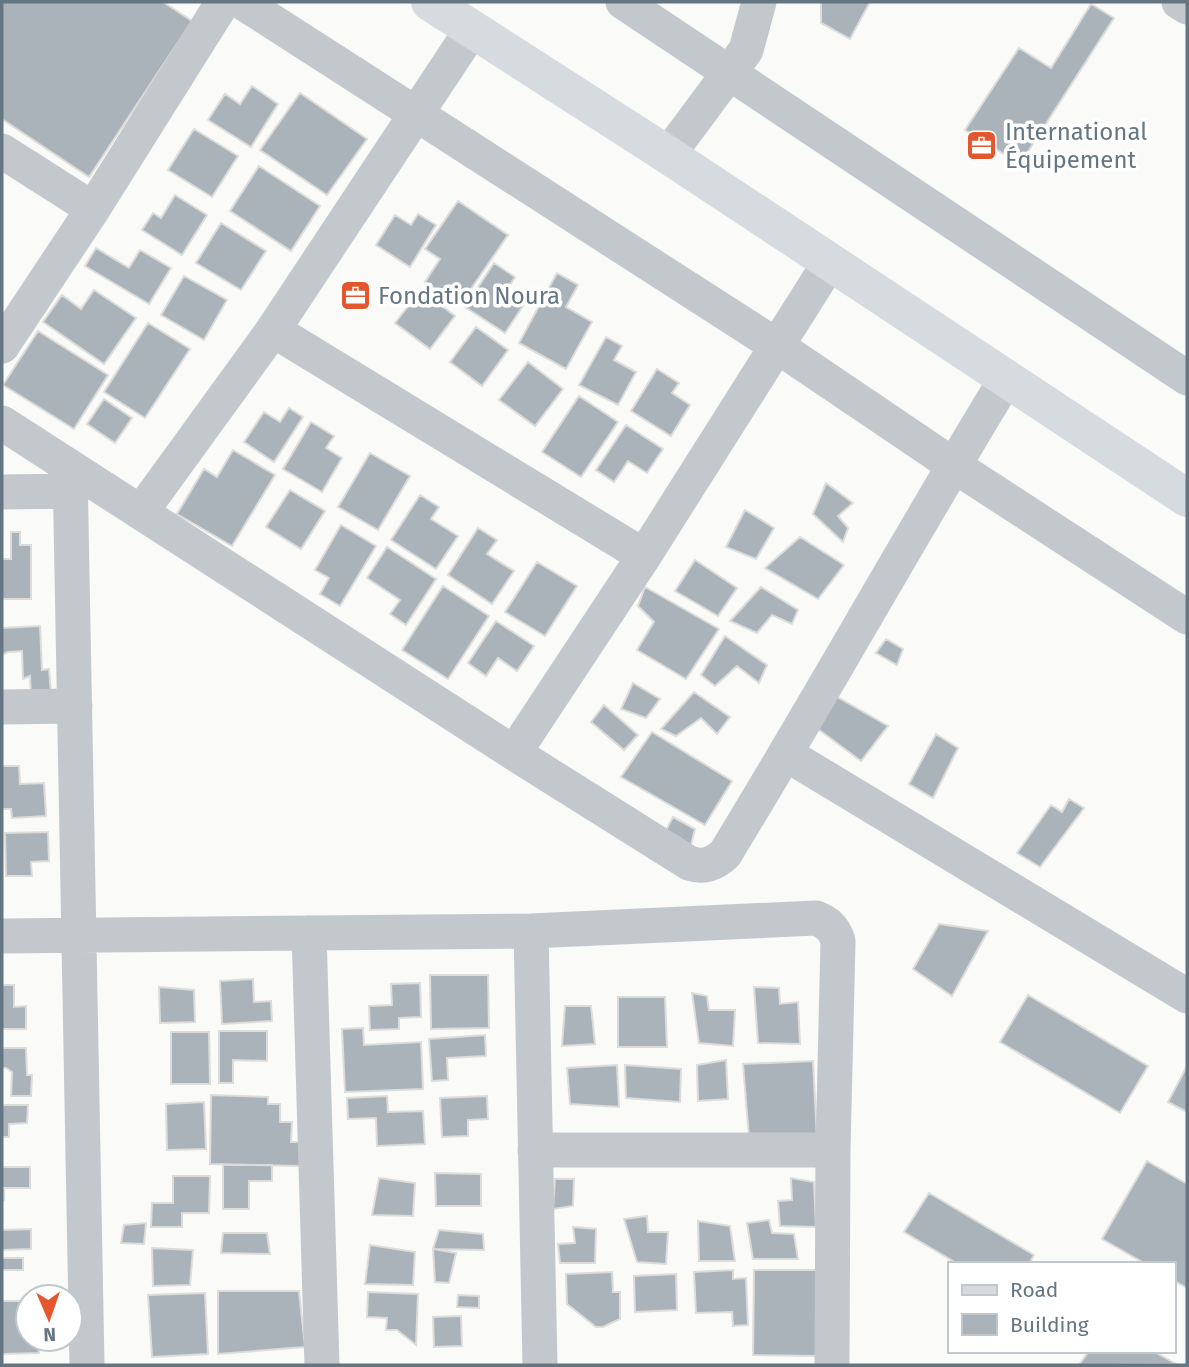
<svg xmlns="http://www.w3.org/2000/svg" width="1189" height="1367" font-family="'Fira Sans',sans-serif">
  <style>
    .building { fill: #aab3b9; stroke: #dcdcda; stroke-width: 2 }
    .lines { fill: none; stroke-linecap: round; stroke-linejoin: round }
    .minor { stroke: #c3c8cc; stroke-width: 35 }
    .major { stroke: #d6dbdf; stroke-width: 38 }
    .labels { text-anchor: middle; stroke-width: 7; stroke-linejoin: round; paint-order: stroke }
    .poi-label { font-size: 24px; fill: #657683; stroke: #fff; text-anchor: start }
  </style>
  <rect width="100%" height="100%" fill="#fafaf8"/>
  <path class="building" d="M2,2h161l29,19 -103,156 -87,-58z
    M821,2h49l-20,37 -29,-16z
    M1091,4l23,14 -94,146 -55,-34 54,-82 32,20z
    M252,86l26,18 -27,43 -43,-27 17,-26 15,10z
    M300,93l67,46 -40,56 -67,-45z
    M194,129l44,27 -26,41 -44,-27z
    M259,166l61,40 -29,45 -61,-40z
    M175,195l32,20 -25,40 -40,-25 11,-17 8,5z
    M458,201l50,34 -48,70 -35,-23 15,-23 -15,-10z
    M418,214l18,11 -26,42 -34,-22 19,-30 16,10z
    M221,223l45,28 -25,39 -45,-27z
    M96,248l33,20 11,-18 31,18 -22,36 -64,-38z
    M494,263l21,14 -7,11 19,12 -22,33 -40,-26z
    M557,273l21,12 -12,22 26,15 -26,47 -47,-26z
    M184,276l43,24 -23,40 -43,-25z
    M94,290l42,28 -32,46 -61,-42 19,-27 19,14z
    M421,290l34,26 -25,33 -35,-26z
    M148,323l42,26 -45,69 -41,-26z
    M476,327l32,23 -26,36 -32,-24z
    M38,331l70,44 -34,54 -71,-44z
    M606,337l16,9 -8,14 22,12 -18,33 -39,-20z
    M528,362l35,27 -28,37 -36,-26z
    M657,369l22,14 -7,10 18,12 -19,31 -40,-25z
    M579,396l39,26 -37,55 -39,-25z
    M104,399l28,19 -17,25 -28,-19z
    M289,408l14,9 -29,45 -30,-20 20,-30 16,10z
    M311,422l23,14 -8,12 16,10 -20,34 -39,-23z
    M626,425l37,24 -16,24 -19,-12 -14,21 -18,-12z
    M233,450l42,25 -43,71 -55,-32 27,-45 13,8z
    M370,453l40,23 -32,54 -40,-23z
    M826,483l27,20 -15,13 10,12 -5,14 -30,-28z
    M290,490l35,21 -24,38 -35,-22z
    M420,495l19,12 -8,12 27,17 -22,33 -45,-29z
    M745,510l29,18 -18,31 -30,-12z
    M341,525l35,21 -36,60 -20,-12 9,-16 -14,-8z
    M478,528l19,12 -10,14 27,17 -22,33 -44,-29z
    M11,532h9v13h11v54h-29v-40h9z
    M800,537l44,28 -26,34 -53,-31z
    M387,547l49,32 -30,46 -16,-11 10,-14 -33,-22z
    M695,560l42,28 -19,28 -43,-25z
    M537,562l40,24 -32,50 -40,-24z
    M443,586l46,30 -41,63 -46,-29z
    M645,587l74,42 -33,50 -49,-29 17,-28 -16,-16z
    M761,587l37,23 -6,14 -20,-9 -15,18 -27,-12z
    M496,621l38,25 -17,25 -19,-13 -12,18 -18,-13z
    M40,626l2,44 7,-1 2,25 -20,2 -1,-20 -7,3 -1,-28 -14,1 -6,3v-27z
    M725,636l42,29 -8,18 -22,-17 -22,20 -14,-11z
    M886,639l17,10 -6,16 -21,-12z
    M633,683l27,16 -14,19 -25,-9z
    M694,692l36,25 -13,17 -16,-16 -25,18 -15,-7z
    M832,694l56,32 -27,35 -43,-32z
    M604,705l34,30 -14,15 -33,-28z
    M652,732l80,49 -27,44 -84,-48z
    M936,734l22,14 -25,50 -24,-14z
    M2,766h17l1,18 24,-1 2,33 -34,2 -1,-9h-9z
    M1069,799l15,9 -44,59 -23,-14 34,-48 11,7z
    M673,817l22,12 -5,20 -25,-17z
    M48,832l1,29 -18,1 1,14h-26l-1,-43z
    M939,924l49,7 -36,65 -39,-27z
    M430,975h58l1,53 -58,1z
    M253,979l1,23 17,-1 1,20 -50,3 -2,-43z
    M420,983l1,34 -22,1v11l-29,1 -1,-24 23,-1 -1,-21z
    M2,985h12v22l12,-1v23h-24z
    M159,987l35,3 1,32 -35,1z
    M754,987l25,1 1,16 18,-2 2,42 -42,-1z
    M692,993l15,3 2,14h26l-2,36 -34,-3z
    M1028,995l120,71 -28,47 -120,-71z
    M618,997h47l2,50h-49z
    M565,1006h26l4,38 -33,2z
    M363,1028l1,17 57,-3 2,47 -78,3 -3,-63z
    M219,1031h48v30l-34,-1v23h-14z
    M171,1032h38l1,52h-39z
    M485,1035l1,21 -39,2 1,22 -16,1 -3,-42z
    M2,1048h24l1,27h5l-1,21h-20l1,-24 -6,-4h-4z
    M726,1060l2,39 -30,2 -1,-36z
    M813,1061l4,78 -68,-1 -6,-74z
    M617,1065l2,42 -49,-3 -3,-36z
    M625,1065l56,4 -1,33 -54,-4z
    M1187,1066v46l-19,-10z
    M211,1095l57,2v7h12v18h12l-1,20h10l-1,24 -90,-2z
    M387,1096l1,16 35,-1 2,33 -48,2 -1,-28 -28,1 -1,-21z
    M487,1096l1,23 -20,1v16l-26,1 -2,-39z
    M204,1102l2,47 -39,1 -1,-46z
    M2,1105h26l-1,18 -18,1v13h-7z
    M1147,1161l40,23v104l-14,-8v-16h-27l-44,-25z
    M223,1165h49v16h-23v28h-26z
    M2,1167h28v21h-26v12h-2z
    M435,1173l46,1v32h-45z
    M173,1176h37l-1,37h-27v14h-31l1,-24h21z
    M379,1178l36,5 -2,33 -41,-1z
    M791,1178l23,4 2,45 -36,-1 -2,-25 14,-1z
    M555,1179h19l-1,27 -20,3z
    M929,1193l105,62 -5,9h-71l-54,-32z
    M647,1216l1,16h20l-2,32 -29,-2 -13,-43z
    M769,1220l3,13 22,1 4,25h-45l-6,-36z
    M698,1221l32,5 5,35h-36z
    M146,1223l-2,21 -23,-1 3,-18z
    M573,1227l23,2 -1,34h-35l-2,-19 17,-1z
    M31,1229v20l-29,1v-20z
    M439,1230l44,4 1,16 -51,-1z
    M223,1233h44l3,21 -49,-1z
    M370,1245l45,7 -2,33 -48,-1z
    M152,1248l41,2 -3,35 -37,1z
    M433,1249l23,4 -7,30 -14,-1z
    M2,1258h21v12h-21z
    M733,1270v9l13,-1 2,47 -15,1 -1,-14 -36,1 -2,-41z
    M754,1270h65l-1,86 -65,-1z
    M612,1272l1,20h7v27l-17,8h-7l-29,-23 -1,-30z
    M676,1274l1,36 -42,2 -1,-36z
    M218,1291h81l6,56 -87,7z
    M368,1292l50,2 -2,51 -19,-15h-11l1,-12 -20,-1z
    M205,1293l3,61 -56,3 -4,-62z
    M458,1295l21,1v12l-22,-1z
    M2,1301h26v38h10l1,14 -37,1z
    M461,1316l1,30 -28,1 -1,-30z
    M1089,1351h64l23,13 -97,1z"/>
  <g class="lines">
    <path class="minor" d="M242,2l535,344 176,119 234,152
      M623,2l564,376
      M1179,2l8,5
      M2,151l91,58
      M668,155l78,-105 13,-48
      M273,330l371,226
      M2,346l91,-137 130,-207
      M2,423l512,330 175,110c14,5 25,1 36,-9 96,-157 185,-318 281,-475
      M70,468l17,897
      M2,492l69,-1
      M141,512l132,-182 200,-302
      M2,707l73,-1
      M514,753l130,-197 186,-294
      M786,754l401,242
      M531,931l9,434
      M309,933l13,432
      M2,936l529,-5 285,-13c12,5 18,10 22,23l-5,209 -1,215
      M535,1150h298"/>
    <path class="major" d="M430,2l238,153 519,343"/>
  </g>
  <defs>
    <symbol id="office-square" viewBox="-11 -11 22 22"><rect x="-9" y="-9" width="18" height="18" rx="4" fill="#e4572e" stroke="#fff"/><path d="M-6-3h4V-5.5h4V-3h4V5H-6ZM-1-4.5V-3h2v-1.5ZM-6 0V1H6V0Z" fill="#fff"/></symbol>
  </defs>
  <g fill-rule="evenodd">
    <use href="#office-square" x="964" y="128" width="35" height="35"/>
    <use href="#office-square" x="338" y="278" width="35" height="35"/>
  </g>
  <g class="labels">
    <g class="poi-label">
      <text x="1005" y="140">International<tspan x="1005" dy="28">Équipement</tspan></text>
      <text x="378" y="304">Fondation Noura</text>
    </g>
  </g>
  <rect width="1189" height="1367" fill="none" stroke="#657683" stroke-width="7"/>
  <rect x="948" y="1262" width="228" height="91" fill="#ffffff" stroke="#c1c8cd" stroke-width="2"/>
  <rect x="962" y="1285" width="35" height="10" fill="#d6dbdf" stroke="#c1c8cd" stroke-width="2"/>
  <text x="1010" y="1297" font-size="21" fill="#657683">Road</text>
  <rect x="962" y="1314" width="35" height="21" fill="#aab3b9" stroke="#c1c8cd" stroke-width="2"/>
  <text x="1010" y="1332" font-size="21" fill="#657683">Building</text>
  <g transform="translate(49 1318) rotate(178)"><circle r="33" fill="#ffffff" stroke="#c1c8cd" stroke-width="2"/>
  <path d="M0-5L12 26L0 18L-12 26Z" fill="#e4572e"/>
  <text y="-10" font-size="19" font-weight="bold" text-anchor="middle" fill="#657683">N</text>
  </g>
</svg>
